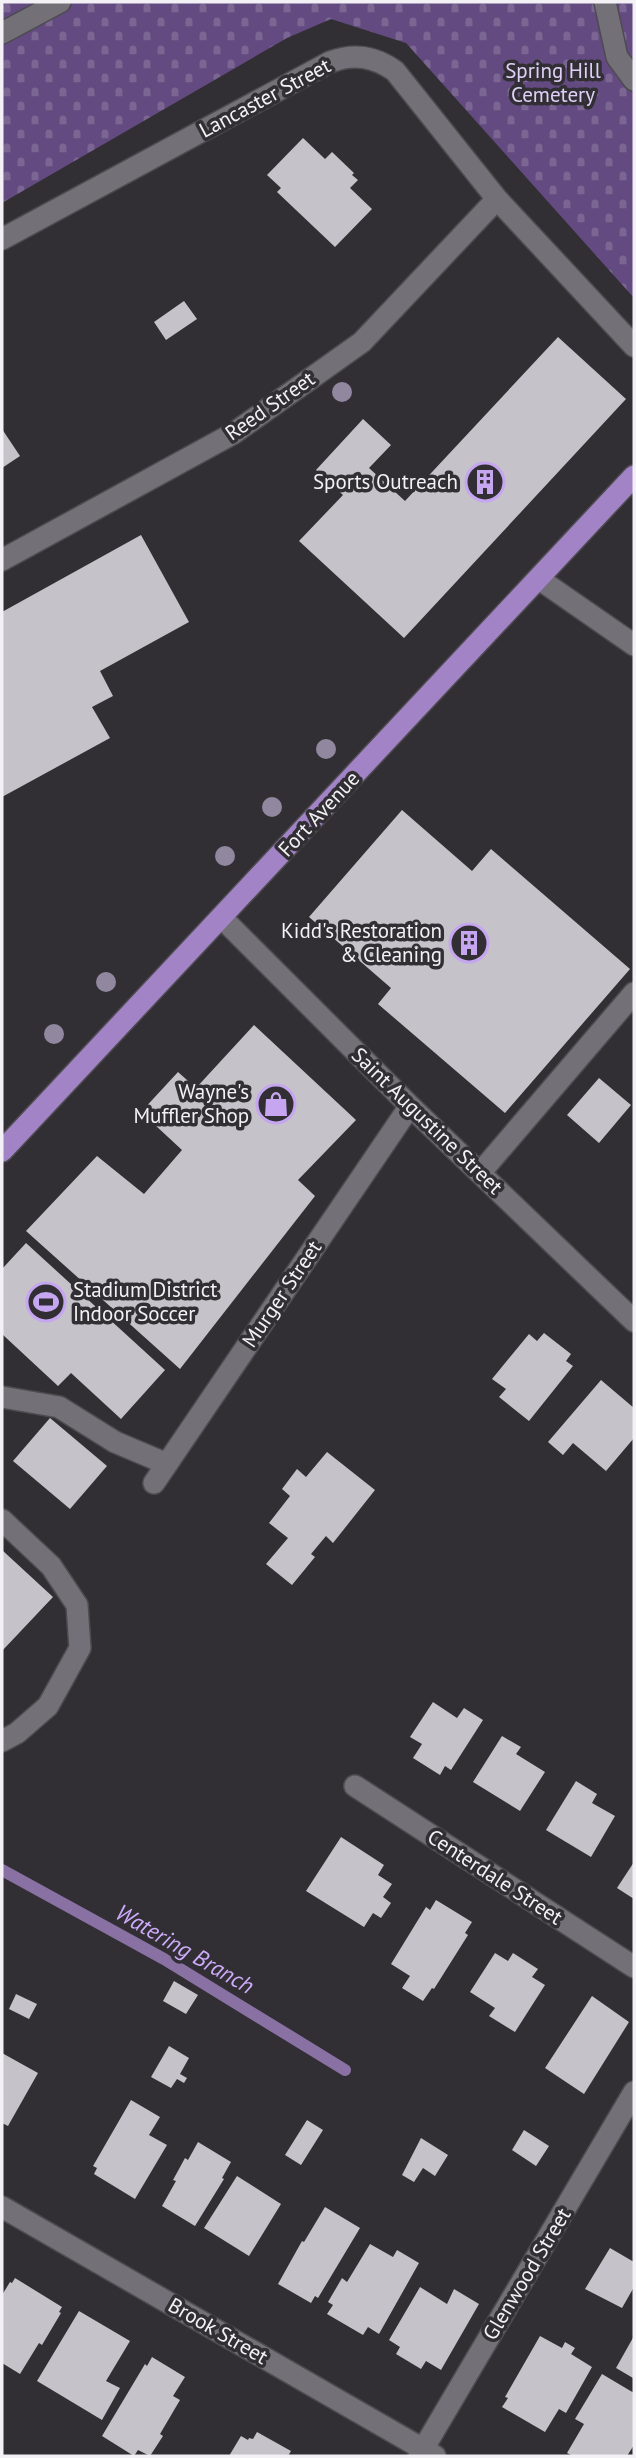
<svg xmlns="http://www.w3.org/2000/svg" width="636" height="2458" font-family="'PT Sans',sans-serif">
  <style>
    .cemetery { fill: url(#cemetery-stones) }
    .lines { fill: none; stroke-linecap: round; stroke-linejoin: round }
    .stream { stroke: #8971a3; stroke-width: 12 }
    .building { fill: #c5c2c9 }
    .minor-casing { stroke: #4d4b50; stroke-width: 24 }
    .major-casing { stroke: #4d4b50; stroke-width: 24 }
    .minor { stroke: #737077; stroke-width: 21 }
    .major { stroke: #a183c6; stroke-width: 21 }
    .tree { fill: #9188a0 }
    .labels { text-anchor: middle; stroke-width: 7; stroke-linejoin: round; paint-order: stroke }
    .park-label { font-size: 21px; fill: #e0d0f9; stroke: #312f34 }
    .street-label { font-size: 21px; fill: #f3f1f5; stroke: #312f34 }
    .poi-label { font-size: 21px; fill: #f3f1f5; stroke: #312f34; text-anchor: end }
    .water-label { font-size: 23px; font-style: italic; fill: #ceabfb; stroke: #312f34 }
  </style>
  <defs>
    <pattern id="cemetery-stones" width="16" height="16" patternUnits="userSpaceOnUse" patternTransform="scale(1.75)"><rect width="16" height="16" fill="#634a80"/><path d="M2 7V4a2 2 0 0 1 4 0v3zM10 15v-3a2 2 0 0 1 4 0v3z" fill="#7a6593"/></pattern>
  </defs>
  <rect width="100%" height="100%" fill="#312f34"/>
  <path class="cemetery" d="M2,2h632v296l-228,-255 -75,-24 -44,19 -285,165z"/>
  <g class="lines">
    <path class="stream" d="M2,1870l162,89 181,111"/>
  </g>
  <path class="building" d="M303,138l22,21 7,-7 22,21 -2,2 6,5 -8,8 22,21 -37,38 -58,-55 4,-4 -14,-13z
    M184,301l13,18 -31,21 -12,-18z
    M558,337l68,62 -222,239 -105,-97 44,-46 -27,-25 47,-51 28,26 -22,23 36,33z
    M2,429l18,27 -18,12z
    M141,535l48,87 -89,49 13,25 -21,11 18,31 -108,59v-185z
    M402,810l70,61 19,-22 139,120 -125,144 -127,-109 13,-16 -82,-71z
    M254,1025l102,95 -58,60 17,16 -135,173 -154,-138 71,-75 47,38 38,-44 -41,-38 37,-40 18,16z
    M599,1078l32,27 -32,38 -32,-28z
    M26,1243l139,127 -44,49 -50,-46 -13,13 -56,-52v-65z
    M544,1333l27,21 -5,7 7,5 -44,55 -30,-24 7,-8 -14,-10 37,-45 8,7z
    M601,1380l33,28v30l-28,33 -33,-28 -10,12 -15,-13z
    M50,1418l57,48 -37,43 -57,-48z
    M327,1452l48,38 -42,53 -7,-7 -15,18 4,3 -23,28 -26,-21 22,-26 -19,-15 21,-27 -8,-7 15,-20 9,8z
    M2,1550l51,47 -51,54z
    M433,1702l24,16 7,-10 19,12 -32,50 -6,-4 -5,9 -27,-17 9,-14 -12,-7z
    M502,1736l19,11 -5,7 29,18 -25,39 -47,-29z
    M576,1781l21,13 -5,9 23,13 -24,41 -45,-27z
    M341,1837l43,28 -6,10 14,9 -9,13 8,6 -10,15 -8,-5 -9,14 -58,-36z
    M634,1862v37l-17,-11z
    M436,1900l36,22 -7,11 3,2 -34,54 -2,-1 -9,13 -21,-13 8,-12 -19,-12 35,-57 4,3z
    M495,1953l13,8 5,-8 25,16 -6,8 13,8 -30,47 -26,-16 6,-8 -25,-16z
    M174,1981l24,14 -12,19 -23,-13z
    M16,1994l21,10 -8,15 -20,-10z
    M592,1996l37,26 -45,72 -39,-26z
    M169,2046l20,12 -9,16 7,4 -3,5 -7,-4 -6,9 -20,-11z
    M2,2053l36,20 -30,53 -6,-3z
    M131,2100l29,17 -11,18 18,10 -32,54 -41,-25 3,-6 -4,-2z
    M307,2120l16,10 -22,35 -16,-10z
    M524,2130l25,16 -13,20 -24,-16z
    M421,2138l27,17 -13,21 -12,-8 -9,14 -12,-7z
    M198,2142l33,20 -9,16 2,1 -29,47 -33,-20 14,-25 -3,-1 12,-22 3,2z
    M237,2176l44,28 -32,52 -45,-28z
    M325,2207l35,21 -42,70 -3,-2 -4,7 -33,-19 24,-43 2,1z
    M370,2244l23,13 4,-7 22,13 -40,71 -11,-7 -5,8 -36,-21 6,-9 -5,-3 14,-24 5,4z
    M610,2248l24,14v25l-12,21 -37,-19z
    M15,2278l47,29 -3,5 2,1 -19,32 -3,-2 -19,31 -18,-11v-68l8,-13 2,1z
    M420,2287l27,17 7,-15 25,15 -38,66 -15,-9 -5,8 -25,-15 4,-7 -11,-7z
    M79,2311l51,30 -24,40 14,7 -18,32 -65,-39z
    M540,2336l22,12 3,-6 10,6 -4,6 21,13 -26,46 -7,-4 -14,23 -43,-25 6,-9 -3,-1z
    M634,2336v40l-1,2 -17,-10z
    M152,2357l33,20 -12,19 7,4 -20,34 3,2 -13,20 -12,-6 -4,6 -32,-20 43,-72 2,2z
    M602,2374l32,19v52l-7,11h-54l-6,-3 17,-29 -9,-5z
    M257,2432l34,19 -3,5h-59l12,-20 7,4 1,-2 4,1z"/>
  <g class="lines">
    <defs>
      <path id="minor" d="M605,2l12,55 17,23
        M2,33l58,-31
        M2,239l328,-177c24,-9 44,-6 65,9l102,128 137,147
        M2,560l232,-127 128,-91 135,-143
        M539,579l95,66
        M222,918l188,188 224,215
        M480,1173l154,-180
        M2,1397l57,10 56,35 52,22
        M154,1483l256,-377
        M2,1520l49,46 26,39 3,43 -32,58 -31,27 -15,8
        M355,1786l279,181
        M2,2207l433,249
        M419,2456l215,-364"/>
      <path id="major" d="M2,1151l632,-675"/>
    </defs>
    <use href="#minor" class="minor-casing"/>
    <use href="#major" class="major-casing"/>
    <use href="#minor" class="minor"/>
    <use href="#major" class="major"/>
  </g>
  <g class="tree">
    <circle cx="342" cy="392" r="10"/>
    <circle cx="326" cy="749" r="10"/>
    <circle cx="272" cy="807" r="10"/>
    <circle cx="225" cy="856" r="10"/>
    <circle cx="106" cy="982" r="10"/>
    <circle cx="54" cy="1034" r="10"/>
  </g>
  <defs>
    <symbol id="building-ring" viewBox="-11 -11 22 22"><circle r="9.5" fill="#312f34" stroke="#c6a6f0" stroke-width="1.5"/><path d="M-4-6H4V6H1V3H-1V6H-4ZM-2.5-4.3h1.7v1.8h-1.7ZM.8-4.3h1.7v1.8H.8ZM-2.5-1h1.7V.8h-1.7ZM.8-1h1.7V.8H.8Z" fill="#c6a6f0"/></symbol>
    <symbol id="shop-ring" viewBox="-11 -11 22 22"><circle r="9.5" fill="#312f34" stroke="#c6a6f0" stroke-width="1.5"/><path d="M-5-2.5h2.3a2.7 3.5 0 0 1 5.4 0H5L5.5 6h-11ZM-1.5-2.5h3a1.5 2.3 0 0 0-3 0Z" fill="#c6a6f0"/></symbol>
    <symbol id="stadium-ring" viewBox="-11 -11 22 22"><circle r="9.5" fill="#312f34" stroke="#c6a6f0" stroke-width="1.5"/><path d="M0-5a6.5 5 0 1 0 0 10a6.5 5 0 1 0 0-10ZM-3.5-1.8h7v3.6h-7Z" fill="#c6a6f0"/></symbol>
  </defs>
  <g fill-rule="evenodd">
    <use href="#building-ring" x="463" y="460" width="44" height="44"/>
    <use href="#building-ring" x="447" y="921" width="44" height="44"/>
    <use href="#shop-ring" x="254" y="1082" width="44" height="44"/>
    <use href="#stadium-ring" x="24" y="1280" width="44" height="44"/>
  </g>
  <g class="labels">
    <g class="park-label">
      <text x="553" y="78">Spring Hill<tspan x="553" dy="24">Cemetery</tspan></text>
    </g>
    <g class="street-label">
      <text transform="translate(265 98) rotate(-28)" y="7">Lancaster Street</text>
      <text transform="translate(270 406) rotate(-35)" y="7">Reed Street</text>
      <text transform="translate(319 814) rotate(-47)" y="7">Fort Avenue</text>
      <text transform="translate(427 1121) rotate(44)" y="7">Saint Augustine Street</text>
      <text transform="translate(282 1294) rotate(-56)" y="7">Murger Street</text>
      <text transform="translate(495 1877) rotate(33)" y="7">Centerdale Street</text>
      <text transform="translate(527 2274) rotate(-59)" y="7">Glenwood Street</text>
      <text transform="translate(218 2331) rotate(30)" y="7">Brook Street</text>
    </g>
    <g class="poi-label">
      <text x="458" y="489">Sports Outreach</text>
      <text x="442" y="938">Kidd's Restoration<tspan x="442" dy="24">&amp; Cleaning</tspan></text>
      <text x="249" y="1099">Wayne's<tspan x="249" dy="24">Muffler Shop</tspan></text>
      <text x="73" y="1297" text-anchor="start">Stadium District<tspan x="73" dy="24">Indoor Soccer</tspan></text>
    </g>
    <g class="water-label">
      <text transform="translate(185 1949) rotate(30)" y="8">Watering Branch</text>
    </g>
  </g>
  <rect width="636" height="2458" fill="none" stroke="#f3f1f5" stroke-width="7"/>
</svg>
